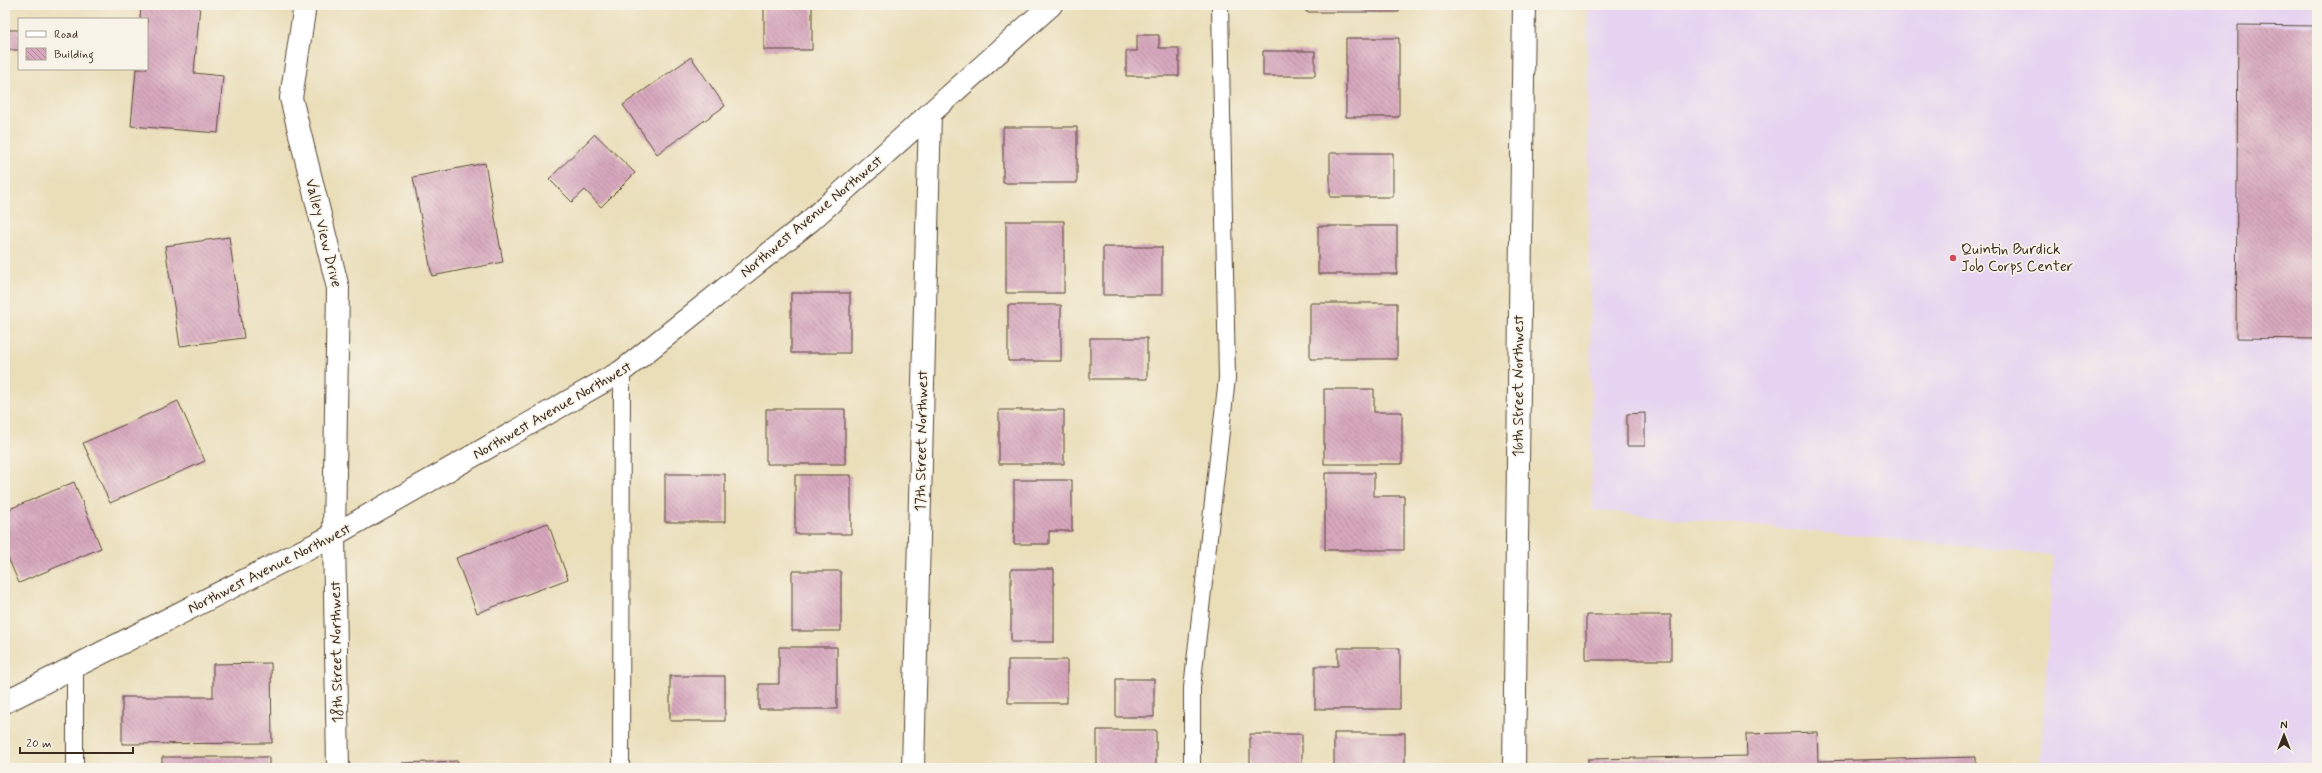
<svg xmlns="http://www.w3.org/2000/svg" width="2322" height="773" font-family="Mynerve,sans-serif">
  <style>
    .built { fill: #e5d3f1 }
    .building { fill: url(#building-back-hatch) }
    .lines { fill: none; stroke-linecap: round; stroke-linejoin: round }
    .service-casing { stroke: #554535; stroke-width: 18 }
    .minor-casing { stroke: #554535; stroke-width: 24 }
    .tertiary-casing { stroke: #554535; stroke-width: 24 }
    .service { stroke: #fff; stroke-width: 16 }
    .minor { stroke: #fff; stroke-width: 22 }
    .tertiary { stroke: #fff; stroke-width: 22 }
    .poi-dot { fill: #d1495b; stroke: #f7f3e8; stroke-width: 1.5 }
    .labels { text-anchor: middle; stroke-width: 3.5; stroke-linejoin: round; paint-order: stroke }
    .street-label { font-size: 15px; fill: #3b2a1e; stroke: #f7f3e8 }
    .poi-label { font-size: 15px; fill: #3b2a1e; stroke: #f7f3e8; text-anchor: start }
  </style>
  <defs>
    <pattern id="building-back-hatch" width="6" height="6" patternUnits="userSpaceOnUse"><rect width="6" height="6" fill="#d7a7bd"/><path d="M-1 5l2 2M0 0l6 6M5-1l2 2" fill="none" stroke="#b08899"/></pattern>
  </defs>
  <rect width="100%" height="100%" fill="#f7f3e8"/>
  <filter id="ink" filterUnits="userSpaceOnUse"><feTurbulence type="fractalNoise" baseFrequency=".025" numOctaves="2"/><feDisplacementMap in="SourceGraphic" scale="8" xChannelSelector="R" yChannelSelector="G"/><feConvolveMatrix kernelMatrix="1 2 1 2 8 2 1 2 1" color-interpolation-filters="sRGB"/></filter>
  <filter id="wash" filterUnits="userSpaceOnUse"><feTurbulence type="fractalNoise" baseFrequency=".012" numOctaves="4" result="noise"/><feDisplacementMap in="SourceGraphic" scale="16" xChannelSelector="R" yChannelSelector="G"/><feGaussianBlur stdDeviation="0.9" result="paint"/><feColorMatrix in="noise" values="0 0 0 0 0 0 0 0 0 0 0 0 0 0 0 0 0 1.4 0 .05"/><feComposite in="paint" operator="in"/></filter>
  <g filter="url(#wash)">
    <rect width="100%" height="100%" fill="#eadeb9"/>
    <path class="built" d="M1587,5h730v763h-277l13,-213 -461,-45z"/>
    <g id="blocks">
      <path class="building" d="M141,5h59l-6,68 29,3 -5,57 -87,-7 5,-57h11v-50h-7z
        M764,5h48v45h-48z
        M1306,5h93v7h-93z
        M2238,25l79,1v313l-81,-1z
        M6,30h13v20h-13z
        M1137,35h22v13h20v28h-53v-25h11z
        M1346,38h53v79h-53z
        M1263,51h52v25h-52z
        M691,57l34,49 -68,48 -34,-49z
        M1003,127h74v56h-74z
        M595,134l40,39 -34,34 -16,-17 -13,12 -23,-23z
        M1330,153h63v44h-63z
        M485,163l18,99 -71,14 -19,-99z
        M1006,221h58v72h-58z
        M1318,226h79v48h-79z
        M229,237l15,101 -64,8 -15,-100z
        M1103,247h59v48h-59z
        M791,293h59v60h-59z
        M1310,303h87v56h-87z
        M1008,305h53v56h-53z
        M1090,338h57v41h-57z
        M1324,389h50v23h28v52h-78z
        M178,401l27,60 -95,42 -27,-60z
        M766,409h79v55h-79z
        M999,410h65v54h-65z
        M1645,413v33h-18v-32z
        M1325,473h49v23h30v54h-79z
        M665,474h60v48h-60z
        M795,475h56v59h-56z
        M1014,480h58v51h-23v13h-35z
        M74,482l27,66 -82,35 -14,-32v-40z
        M548,523l20,56 -91,34 -21,-55z
        M1011,569h43v73h-43z
        M792,571h49v60h-49z
        M1586,615h85v45h-85z
        M779,647h58v62h-78v-25h20z
        M1338,648h62v61h-85v-43h23z
        M1008,660h59v43h-59z
        M271,663l1,80 -150,1v-47h91v-33z
        M670,676h55v45h-55z
        M1116,679h38v38h-38z
        M1097,730h59v38h-59z
        M1817,732l1,29 158,-4v11h-388v-9l159,-3 -1,-22z
        M1334,733h71v35h-71z
        M1250,734h52v34h-52z
        M162,757h107v11h-107z
        M458,761v7h-55l-1,-5z"/>
    </g>
  </g>
  <g filter="url(#ink)">
    <use href="#blocks" fill-opacity="0" stroke="#554535" stroke-width="1"/>
    <g class="lines">
      <defs>
        <path id="service" d="M75,768v-101
          M621,768l1,-397
          M1192,768v-80l35,-310 -7,-373"/>
        <path id="minor" d="M305,5l-14,93 47,190 -4,247 4,233
          M5,702l329,-167 288,-164 188,-150 241,-216
          M913,768l17,-654"/>
        <path id="tertiary" d="M1514,768l10,-763"/>
      </defs>
      <use href="#service" class="service-casing"/>
      <use href="#minor" class="minor-casing"/>
      <use href="#tertiary" class="tertiary-casing"/>
      <use href="#service" class="service"/>
      <use href="#minor" class="minor"/>
      <use href="#tertiary" class="tertiary"/>
    </g>
  </g>
  <circle class="poi-dot" cx="1953" cy="258" r="4"/>
  <g class="labels">
    <g class="street-label">
      <text transform="translate(811 216) rotate(-40)" y="5">Northwest Avenue Northwest</text>
      <text transform="translate(324 233) rotate(76)" y="5">Valley View Drive</text>
      <text transform="translate(1518 386) rotate(-90)" y="5">16th Street Northwest</text>
      <text transform="translate(552 410) rotate(-30)" y="5">Northwest Avenue Northwest</text>
      <text transform="translate(921 441) rotate(-89)" y="5">17th Street Northwest</text>
      <text transform="translate(269 568) rotate(-27)" y="5">Northwest Avenue Northwest</text>
      <text transform="translate(336 652) rotate(-91)" y="5">18th Street Northwest</text>
    </g>
    <g class="poi-label">
      <text x="1961" y="254">Quintin Burdick<tspan x="1961" dy="17">Job Corps Center</tspan></text>
    </g>
  </g>
  <rect width="2322" height="773" fill="none" stroke="#f7f3e8" stroke-width="20"/>
  <rect x="18" y="18" width="130" height="52" fill="#f7f3e8" stroke="#aca397"/>
  <rect x="26" y="31" width="20" height="6" fill="#ffffff" stroke="#aca397"/>
  <text x="54" y="38" font-size="12" fill="#3b2a1e">Road</text>
  <rect x="26" y="48" width="20" height="12" fill="url(#building-back-hatch)" stroke="#aca397"/>
  <text x="54" y="58" font-size="12" fill="#3b2a1e">Building</text>
  <g transform="translate(2284 735)" stroke="#f7f3e8" stroke-width="3" paint-order="stroke">
  <path d="M0-3L7 15L0 10L-7 15Z" fill="#3b2a1e"/>
  <text y="-6" font-size="11" font-weight="bold" text-anchor="middle" fill="#3b2a1e">N</text>
  </g>
  <path d="M20 747v6h113v-6" fill="none" stroke="#3b2a1e" stroke-width="2"/>
  <text x="26" y="747" font-size="12" fill="#3b2a1e" stroke="#f7f3e8" stroke-width="3" paint-order="stroke">20 m</text>
</svg>
